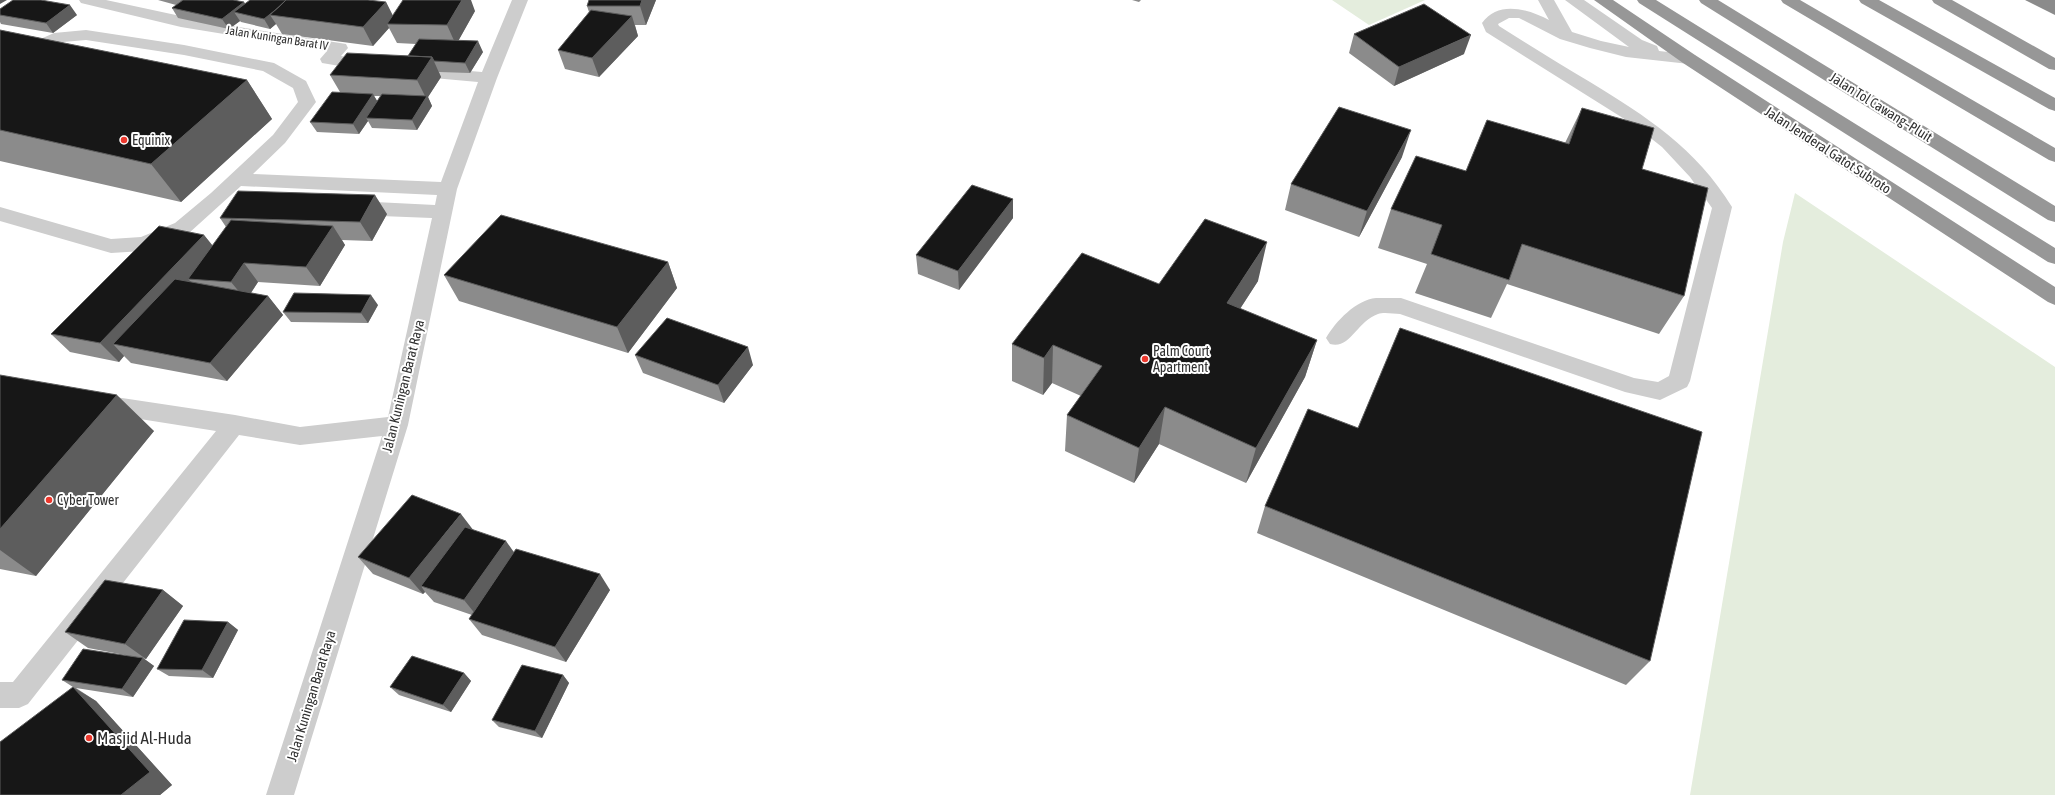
<svg xmlns="http://www.w3.org/2000/svg" width="2055" height="795" font-family="'Asap Condensed',sans-serif">
  <style>
    .green { fill: #e4eddd }
    .lines { fill: none; stroke-linecap: round; stroke-linejoin: round }
    .minor { fill: #cdcdcd; fill-rule: evenodd }
    .highway { fill: #979797; fill-rule: evenodd }
    .wall { fill: #8b8b8b; fill-rule: evenodd }
    .shaded-wall { fill: #5d5d5d }
    .building { fill: #171717; stroke: #5d5d5d }
    .poi-dot { fill: #ec382d; stroke: #fff; stroke-width: 1.5 }
    .labels { text-anchor: middle; stroke-width: 4; stroke-linejoin: round; paint-order: stroke }
    .far-street-label { font-size: 12px; fill: #303030; stroke: #fff }
    .street-label { font-size: 14px; fill: #303030; stroke: #fff }
    .poi-label { font-size: 14px; fill: #303030; stroke: #fff; text-anchor: start }
    .near-poi-label { font-size: 17px; fill: #303030; stroke: #fff; text-anchor: start }
  </style>
  <rect width="100%" height="100%" fill="#fff"/>
  <path class="green" d="M1332,0h93l-56,25z
    M1795,193l260,174v428h-365l93,-553z"/>
  <g class="lines">
    <path class="minor" d="M79,0h27l107,23 127,20 6,1 2,4 -7,8 34,6 2,4 -2,4 -6,1 -41,-7 -6,-1 -2,-4 7,-8 -146,-24 -100,-24z
      M512,0h16l-31,78 -40,111 -49,236 -114,370h-28l116,-359 -82,9 -61,-10 -211,269 -9,4h-19v-26h13l203,-251 -114,-18 -8,-3 -3,-6 3,-6 8,-3 133,20 65,12 88,-10 44,-199 -77,-3 -7,-2 -3,-5 3,-5 7,-2 80,4 2,-10 -196,-9 -52,47 -46,18 -32,2 -111,-32v-14l111,32 30,-2 34,-14 36,-30 62,-58 25,-33 -5,-14 -30,-17 -79,-16 -98,-15 -23,2 -24,11 -33,23 -6,1v-13l27,-19 27,-12 32,-3 98,15 90,18 32,18 10,21 -31,41 -32,31 188,8 37,-100 -67,-6 -6,-1 -3,-4 3,-4 6,-1 71,6z
      M1538,0h16l18,32 29,9 28,6 -64,-47h19l58,40 15,6 2,5 36,4 2,4 -2,4 -6,1 -63,-7 -36,-9 -30,-9 -41,-21h-10l-11,6 1,2c30,19 61,38 91,56 57,35 106,66 142,125l-42,174 -3,6 -27,13 -35,-8 -225,-78c-6,0 -16,-2 -22,0 -21,7 -28,36 -48,30l-4,-6c10,-17 30,-38 50,-40 8,0 17,0 25,0l233,80 24,4 11,-6 43,-168 -22,-31 -28,-30 -28,-22 -148,-93 -4,-9c16,-23 46,-14 67,-3z"/>
    <path class="highway" d="M1594,0h19l82,55 360,232v18l-7,-3 -365,-239z
      M1637,0h19l399,248v16l-7,-2 -409,-259z
      M1699,0h19l337,206v16l-7,-2 -347,-217z
      M1781,0h19l255,148v14l-6,-2 -266,-157z
      M1859,0h20l176,98v13l-6,-2 -188,-106z
      M1932,0h20l103,58v12l-6,-1 -115,-66z"/>
  </g>
  <path class="wall" d="M158,0h75l11,2 1,2 141,-2 7,14 82,-5 -17,30 25,11 -13,21 -31,-1 2,5 -13,20 4,9 -15,24 -45,-2 -4,-7 -9,13 -42,-2 -7,-10 30,-30 -10,-17 78,-19 8,-12 -19,-1 -8,-15 -16,18 -91,-12 -6,-10 -6,5 -29,-7 -1,-1 -11,8 -51,-11 -6,-10 4,-3zM374,96h6l-3,5z
    M589,0h67l-10,25h-11l3,11 -39,41 -34,-8 -7,-19 31,-38 -2,-6z
    M1132,0h9l-2,2z
    M2025,0h30v15z
    M0,9l77,6 -24,18 -52,-9 -1,-2z
    M0,30l247,50 25,39 -91,83 -181,-41z
    M1354,34l110,20 -70,32 -45,-33z
    M1582,108l60,61 42,127 -25,38 -152,-50 -16,34 -76,-25 12,-29 -49,-16 13,-39 75,-38 99,-28z
    M1402,157l-43,80 -74,-27 6,-26z
    M1013,199v19l-54,72 -41,-16 -2,-19z
    M387,214l-15,27 -30,-1 3,5 -25,41 -62,-4 -7,11 17,3 15,19 -56,66 -96,-18 -7,-7 -5,6 -49,-10 -19,-18 153,-99 9,11 13,-19 -6,-9z
    M668,262l9,26 -49,65 -169,-52 -15,-26z
    M1258,281l-18,28 77,31 -12,37 -59,106 -87,-39 -25,39 -69,-32 2,-36 14,-19 -29,-13 -9,12 -31,-14v-37l147,-60z
    M378,305l-10,18 -77,-1 -8,-10z
    M635,355l118,10 -29,38 -81,-30z
    M0,375l154,56 -118,145 -36,-7z
    M1358,428l292,233 -24,24 -369,-152 8,-27z
    M473,530l41,22 96,38 -44,72 -84,-27 -13,-16 3,-4 -38,-13 -9,-10 -2,2 -50,-20 -15,-17z
    M163,590l20,16 -37,53 -58,-11 -23,-16z
    M228,622l10,8 -25,48 -44,-2 -12,-7z
    M143,658l11,8 -21,31 -57,-9 20,13 76,84 -12,10h-160l73,-108 -11,-7z
    M464,673l7,8 -20,31 -52,-17 -9,-8z
    M563,675l6,8 -27,55 -43,-11 -7,-7z"/>
  <path class="shaded-wall" d="M0,0h7l-7,4z
    M288,0l-18,15 6,9 -6,5 -6,-10z
    M462,0h9l4,11 -19,34 -9,-20z
    M642,0h14l-10,25 -6,-19z
    M244,2l6,10h-16l6,9 -11,8 -7,-10z
    M386,2l10,20 -9,2 2,4 -16,18 -10,-19z
    M70,5l7,10 -24,18 -7,-10z
    M632,16l6,20 -39,41 -7,-19z
    M1471,35l-7,19 -70,32 5,-19z
    M478,41l5,11 -13,21 -5,-10z
    M432,57l9,20 -13,20 4,9 -15,24 -5,-10 14,-22 -9,-18z
    M247,80l25,39 -91,83 -30,-38z
    M373,94l6,10 -13,14 2,3 -9,13 -6,-10z
    M1411,130l-9,27 -43,80 8,-26z
    M375,195l12,19 -15,27 -12,-19z
    M1013,199v19l-54,72 -1,-19z
    M333,226l12,19 -25,41 -14,-19z
    M204,235l15,19 -31,25 4,4 -79,61 11,12 -5,6 -19,-19z
    M1267,242l-9,39 -39,60 8,-38z
    M668,262l9,26 -49,65 -11,-26z
    M244,263l14,19 -12,18 -15,-18z
    M371,295l7,10 -10,18 -7,-10z
    M268,296l15,19 -56,66 -17,-18z
    M1317,340l-12,37 -59,106 10,-35z
    M1053,345l-1,38 -9,12 1,-37z
    M748,347l5,18 -29,38 -6,-18z
    M117,395l37,36 -118,145 -36,-26v-21z
    M1165,407l-6,37 -25,39 5,-35z
    M461,514l13,17 -53,55 4,6 -2,2 -14,-16z
    M506,541l12,17 -41,58 -13,-16z
    M600,574l10,16 -44,72 -11,-15z
    M163,590l20,16 -37,53 -21,-15z
    M228,622l10,8 -25,48 -11,-8z
    M143,658l11,8 -21,31 -11,-8z
    M464,673l7,8 -20,31 -8,-7z
    M563,675l6,8 -27,55 -7,-7z
    M73,687l23,14 76,84 -12,10h-39z"/>
  <path class="building" d="M13,0h28l29,5 -24,18 -46,-8v-6z
    M183,0h50l11,2 -22,17 -50,-11z
    M250,0h36l-7,7 -15,12 -30,-7z
    M286,0h82l18,2 -23,25 -93,-12z
    M403,0h59l-15,25 -60,-1z
    M589,0h53l-2,6h-53z
    M1424,4l47,31 -72,32 -45,-33z
    M591,10l41,6 -40,42 -34,-8z
    M0,30l247,50 -96,84 -151,-34z
    M419,39l59,2 -13,22 -31,-2 -2,-4 -24,-1z
    M347,53l85,4 -15,23 -87,-5z
    M332,92l41,2 -20,30 -43,-2z
    M382,94l45,2 -15,24 -46,-2z
    M1339,107l72,23 -44,81 -76,-27z
    M1582,108l72,20 -12,41 66,19 -24,108 -162,-52 -13,36 -78,-26 11,-29 -51,-16 25,-53 50,15 21,-51 82,24z
    M972,185l41,14 -55,72 -42,-16z
    M238,191l137,4 -15,27 -140,-4z
    M501,215l167,47 -51,65 -173,-52z
    M1205,219l62,23 -40,61 90,37 -61,108 -91,-41 -26,41 -72,-33 35,-49 -49,-21 -9,13 -32,-14 70,-91 77,31z
    M231,220l102,6 -27,41 -62,-4 -13,19 -43,-3z
    M159,226l45,9 -104,108 -49,-9z
    M175,279l93,17 -58,67 -97,-19z
    M294,293l77,2 -10,18 -78,-1z
    M667,318l81,29 -30,38 -83,-30z
    M1400,328l302,104 -52,229 -385,-155 43,-97 50,19z
    M0,375l117,20 -117,134z
    M412,495l49,19 -52,64 -51,-21z
    M465,527l41,14 -42,59 -43,-14z
    M516,549l84,25 -45,73 -86,-28z
    M105,580l58,10 -38,54 -60,-12z
    M184,620l44,2 -26,48 -45,-1z
    M83,649l60,9 -21,31 -60,-9z
    M412,656l52,17 -21,32 -53,-18z
    M522,665l41,10 -28,56 -43,-11z
    M73,687l77,85 -29,23h-121v-53z"/>
  <g class="poi-dot">
    <circle cx="124" cy="140" r="4"/>
    <circle cx="1145" cy="359" r="4"/>
    <circle cx="49" cy="500" r="4"/>
    <circle cx="89" cy="738" r="4"/>
  </g>
  <g class="labels">
    <g class="far-street-label">
      <text transform="translate(277 38) rotate(9)" y="4">Jalan Kuningan Barat IV</text>
    </g>
    <g class="street-label">
      <text transform="translate(1881 107) rotate(32)" y="5">Jalan Tol Cawang–Pluit</text>
      <text transform="translate(1828 150) rotate(33)" y="5">Jalan Jenderal Gatot Subroto</text>
      <text transform="translate(403 386) rotate(-76)" y="5">Jalan Kuningan Barat Raya</text>
      <text transform="translate(311 696) rotate(-73)" y="5">Jalan Kuningan Barat Raya</text>
    </g>
    <g class="poi-label">
      <text x="132" y="145">Equinix</text>
      <text x="1153" y="356">Palm Court<tspan x="1153" dy="16">Apartment</tspan></text>
      <text x="57" y="505">Cyber Tower</text>
    </g>
    <g class="near-poi-label">
      <text x="97" y="744">Masjid Al-Huda</text>
    </g>
  </g>
</svg>
